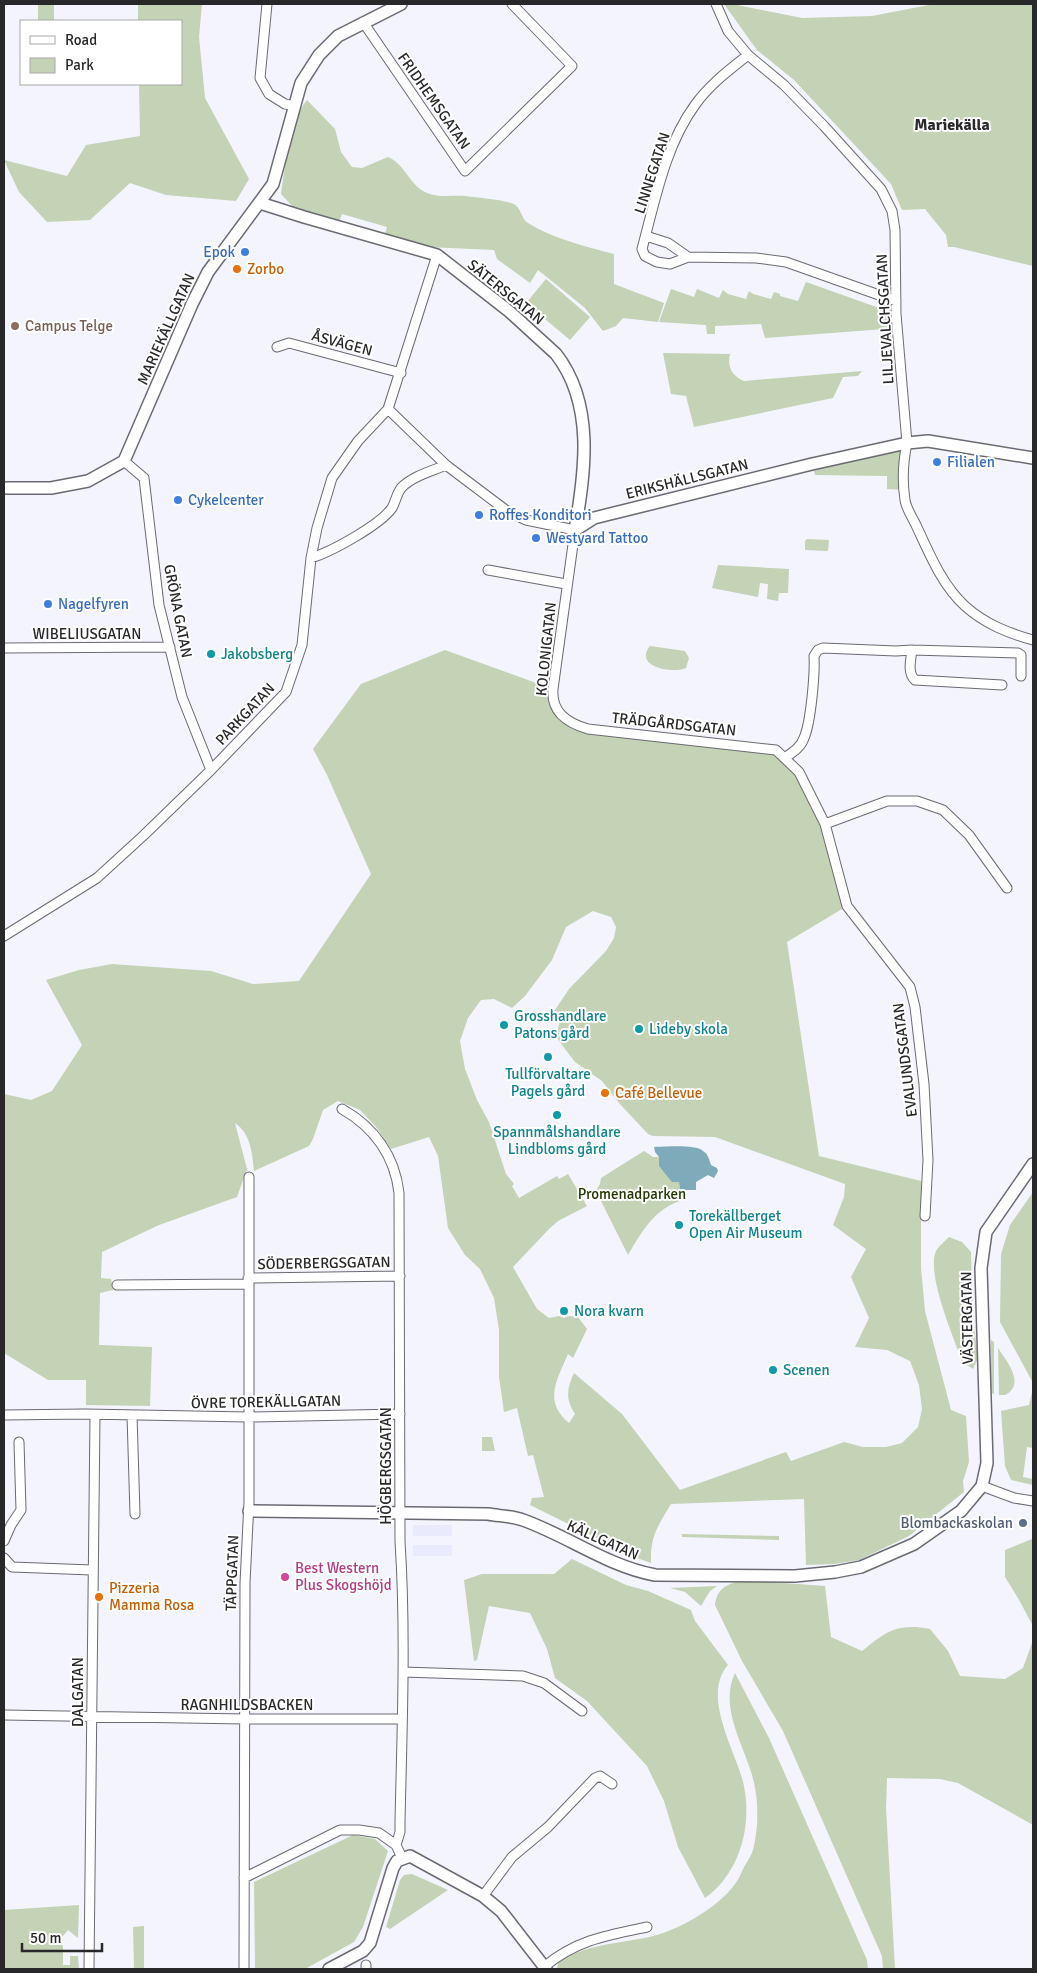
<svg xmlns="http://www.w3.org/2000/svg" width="1037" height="1973" font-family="Signika,sans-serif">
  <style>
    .built { fill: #e9eafb }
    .green { fill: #c4d2b5; fill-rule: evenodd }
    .water { fill: #7eaab9 }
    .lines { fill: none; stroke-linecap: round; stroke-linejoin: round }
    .minor-casing { stroke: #6a6a72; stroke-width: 11 }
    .tertiary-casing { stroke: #6a6a72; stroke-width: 14 }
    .minor { stroke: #fff; stroke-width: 9 }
    .tertiary { stroke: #fff; stroke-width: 11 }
    .shop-dot { fill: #3f7fe0; stroke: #fff; stroke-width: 2 }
    .food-dot { fill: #e8710a; stroke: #fff; stroke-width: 2 }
    .education-dot { fill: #8d6e63; stroke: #fff; stroke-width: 2 }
    .culture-dot { fill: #0f9aa8; stroke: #fff; stroke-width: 2 }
    .service-dot { fill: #5c6f8a; stroke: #fff; stroke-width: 2 }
    .hotel-dot { fill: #d1479c; stroke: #fff; stroke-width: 2 }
    .labels { text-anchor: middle; stroke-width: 4; stroke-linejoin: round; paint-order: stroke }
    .street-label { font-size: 15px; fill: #28282b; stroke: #fff }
    .shop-label { font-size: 15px; fill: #366cbe; stroke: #fff; text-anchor: start }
    .food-label { font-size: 15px; fill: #c56008; stroke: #fff; text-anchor: start }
    .education-label { font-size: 15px; fill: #785e54; stroke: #fff; text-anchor: start }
    .culture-label { font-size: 15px; fill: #0d838f; stroke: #fff; text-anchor: start }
    .park-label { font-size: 15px; fill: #223600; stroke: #fff }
    .service-label { font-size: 15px; fill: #4e5e75; stroke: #fff; text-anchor: end }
    .hotel-label { font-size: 15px; fill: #b23c85; stroke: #fff; text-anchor: start }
    .neighbourhood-label { font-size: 16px; font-weight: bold; fill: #28282b; stroke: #fff }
  </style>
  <rect width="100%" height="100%" fill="#f3f4fd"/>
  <path class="built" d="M413,1525h39v11h-39z
    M413,1545h39v11h-39z"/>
  <path class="green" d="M38,4h16v17h-16z
    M138,4h64l-3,33 6,61 44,81 -13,22 -70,-6 -36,-12 -40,37 -43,2 -28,-30 -15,-32 63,16 19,-31 54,-9 -1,-52h42v-63h-43z
    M724,4h8l70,14 70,-2 62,-12h99v262l-79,-19h-6l-2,-12 -21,-26 -23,1 -11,-26 -97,-104 -37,-30z
    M307,100l28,29 6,23 11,15 10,1 26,-11c17,7 22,29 39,36 12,5 26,2 38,3 15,2 32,3 46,7 11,3 9,15 17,20 21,14 62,25 86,31v30l50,19 -6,19 -35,-4 -7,8 -13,5 -18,-23 -47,-38 -8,13 -33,-24 -3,-9 -66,-3 -44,-9 3,-11 -45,-13 -4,11 -44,-17 -13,-14c4,-27 9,-74 26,-94z
    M546,279l44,38 -20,23 -44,-37z
    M806,282l79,28 5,-11 6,2 2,27 -133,10 -4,-14 -46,2v8h-8l-1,-9 -47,-3 12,-33 23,8 3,-8 22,9 4,-8 5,4 18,5 3,-8 4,3 18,5 3,-7 6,2v2l18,5z
    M663,353l67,1c-3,13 2,22 14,27l118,-10 -4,5 -15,1 -10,21 -139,29 -8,-31 -15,-2z
    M907,443l-2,47 -18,-1v-13l-72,-1 -3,-11z
    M807,539l22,1 -1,11 -23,-1v-9z
    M718,565l71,4 -1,24h-9l-1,8 -11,-2 1,-15 -8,-1 -2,14 -46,-9z
    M650,646l35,5 4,7 -3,10c-13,6 -53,-1 -36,-22z
    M445,650l108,39 2,19 23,18 198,24 10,7 39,67 22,82 -60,36 32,214 102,25v87l4,43 26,99 15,6 3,46 -6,19 1,11 -55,44 -50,24 -25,4 -28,1 -2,-66 -133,5c-13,22 -21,32 -20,59l-14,-5 -107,-53 2,-7 12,-1 -11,-42 -5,1 -11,-48 -13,4 -5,-35v-47l-5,-32 -14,-29 -15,-14 -17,-27 -10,-72 -9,-19 -38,12 -15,-22 -16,-17 -22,-9 -15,9 -10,29 -4,7 -55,25c-2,-18 -3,-37 -19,-48l12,46 -10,28 -78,28 -57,27 -1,26 10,1 2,11 -13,3 -1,52 53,2 -2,59 -64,-1v-25h-38l-44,-27v-259l27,6 21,-9 30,-46 -36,-65 33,-10 33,-6 99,7 42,13 46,-3 72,-107 -44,-99 -14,-26 48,-65zM593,911l18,6 5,10 -2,11 -8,13 -37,38 -16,24 7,8 -4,16 19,25 27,19 17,22 29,31 5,2 62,1 130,47 -1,13 -11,28 33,24 -15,28 18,41 -14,29 32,3 23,11 9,24 3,24 -4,18 -16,16 -16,4h-23l-19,-5 -53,19 -5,-9 -106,38 -58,-76 -48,-41c-7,15 -9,26 1,41l-6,9c-26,-22 -12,-43 -1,-69l5,4 14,-29 -9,-12 -9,-1 -5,2 -5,-2 -10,2 -12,-9 -24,-42 36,-38 9,-8 29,-15 -19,-32 -9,5 -2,-3 -38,22 -7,-12 2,-2 -8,-10 -17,-52 -12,-22 -12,-31 -5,-28 8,-23 13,-18 13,-1 18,9 13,-12 27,-36 14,-33z
    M644,1151l9,6h6l17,24 3,1 1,8 4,1 -1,9c-28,8 -41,31 -55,55l-32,-64 4,-7 1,-6z
    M1033,1192v191l-33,-61 1,-68 9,-29z
    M949,1237l13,5 9,10 2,66 5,40 -5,11 -11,-7c-8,-25 -36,-87 -26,-111 3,-5 9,-10 13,-14z
    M991,1340l3,2v52l-3,-1z
    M998,1348c9,14 28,36 7,47h-6z
    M1033,1388v60l-6,-1 -4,30 10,2v6l-22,-5 -6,-14 -4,-55 28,-6z
    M482,1437h10l3,14h-13z
    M682,1534l97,2v4l-97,-3z
    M1032,1539h1v87l-15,-28 -13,-21v-27z
    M572,1559l54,26 22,6 43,19 4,11 33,44c-26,29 5,82 14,113 8,28 5,60 -8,86 -8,14 -16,25 -29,34l-27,-51 -14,-46 -17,-35 -60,-65 -32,-23 -8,-29 -17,-36 -41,-7 -12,54 -3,1 -10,-81 18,-6h72z
    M743,1580l82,6 6,51 31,14c25,-20 35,-28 68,-22l18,22 12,25 45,3 18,-11 10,-28v185l-75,-42 -18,-4 -53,-1 -1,30 9,161h-12l-1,-13 -99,-225 -41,-70 -27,-56c2,-17 12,-21 28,-25z
    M717,1586l-7,5 -9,15 -16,-14 -15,-4z
    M735,1673l34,65 98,222 1,9h-311l1,-6c26,-19 60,-19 91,-26 28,-6 69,-29 86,-53 4,-5 6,-11 9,-17 3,-5 7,-11 9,-17 6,-24 6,-51 -1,-75 -9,-32 -33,-68 -17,-102z
    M353,1835l22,4 13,12 -25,76 -9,15 -49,27h-50l-1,-87z
    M412,1874l36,16 -58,39 -4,-2 14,-47 4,-5z
    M79,1905l-1,33 -10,-8 -10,12 5,4v19h7v-9h8l1,13h-75v-59z
    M144,1926v43h-10l-1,-42z"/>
  <path class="water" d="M654,1147c11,0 41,-3 49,4 5,3 6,8 8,14l6,3 1,3 -4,7 -6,-3 -12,7v8h-16l-1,-8h-7l-13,-16v-9l-4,-5z"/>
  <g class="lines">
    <defs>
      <path id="minor" d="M267,4l-7,74 9,16 16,10 9,2
        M716,4l12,27 20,24 36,30 40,41 57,63 11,22 3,19 1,84 11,129c-4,19 -5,38 -2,57 1,8 7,17 11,25 13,28 26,60 49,81 20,18 43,27 68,34
        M363,22l102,149 107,-105 -60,-62
        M748,55c-19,15 -39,30 -53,50 -30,41 -40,96 -53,144l3,7 12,6 13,2 18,-7 68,1 30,4 110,39
        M646,236l22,7 20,14
        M277,347l12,-4 112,30
        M388,409l58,56 61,46 19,9 49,10 -22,159c-2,23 14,34 35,40l188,21 23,22 26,52 22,82 63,81 5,20 9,77 4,76 -3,56
        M124,461l20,17 15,127 23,92 29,73
        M311,558c20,-6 69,-33 81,-50 4,-7 5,-16 10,-21 11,-11 30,-16 44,-22
        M488,570l78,14
        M4,648l166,-1
        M912,650c-1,9 -5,23 3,30l87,5
        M786,757c7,-5 15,-10 18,-19 7,-16 11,-65 10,-82l4,-6 5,-2 73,3 16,-1 106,3 3,2v21
        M825,824l62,-23h30l26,9 26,25 38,53
        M4,936l93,-58 47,-43 67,-65 75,-78 16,-47 9,-87 6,-30 15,-50 26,-37 30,-32 49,-154
        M342,1109c32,18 53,47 57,84l1,348c6,94 2,187 0,281v10l-4,13
        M248,1278l152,-2
        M117,1285l131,-1
        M4,1415l81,-1 163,3 152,-3
        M132,1415l3,99
        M982,1486l32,12 19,3
        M4,1541l7,-16 10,-15 -2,-68
        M4,1558l8,9 80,3
        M403,1672l120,4 21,7 38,28
        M4,1715l241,4h156
        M244,1878l96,-48h19l20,3 17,12 6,13
        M483,1896l29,-39 36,-30 47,-49 5,-2 12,8
        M366,1965v4
        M544,1967c32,-27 64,-32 103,-40
        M89,1969l6,-554
        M244,1969l1,-386 4,-81v-325"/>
      <path id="tertiary" d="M260,203l44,14 133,38 73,57 46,42c39,50 29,118 19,176
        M4,488h47l37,-7 36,-20 68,-157 16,-32 65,-88 28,-101 18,-28 19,-19 63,-32
        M575,530l19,-12 218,-54 95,-21 21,-2 105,17
        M249,1511l239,3c11,2 24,2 35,6 45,16 84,46 132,55l140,1 40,-4 26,-5 53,-23 47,-33 21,-25 5,-23 -6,-195 5,-36 47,-68
        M329,1969l34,-18 7,-8 23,-75 4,-7 13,-5 73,40 18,15 45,58"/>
    </defs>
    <use href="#minor" class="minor-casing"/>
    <use href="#tertiary" class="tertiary-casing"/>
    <use href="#minor" class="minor"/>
    <use href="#tertiary" class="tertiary"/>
  </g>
  <g class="shop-dot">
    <circle cx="245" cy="252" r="5"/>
    <circle cx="937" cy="462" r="5"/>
    <circle cx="178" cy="500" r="5"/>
    <circle cx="479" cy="515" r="5"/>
    <circle cx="536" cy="538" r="5"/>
    <circle cx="48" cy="604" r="5"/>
  </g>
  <g class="food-dot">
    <circle cx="237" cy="269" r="5"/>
    <circle cx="605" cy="1093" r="5"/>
    <circle cx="99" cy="1597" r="5"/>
  </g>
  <circle class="education-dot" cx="15" cy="326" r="5"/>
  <g class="culture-dot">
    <circle cx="211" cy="654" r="5"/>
    <circle cx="504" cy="1025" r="5"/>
    <circle cx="639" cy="1029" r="5"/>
    <circle cx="548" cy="1057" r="5"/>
    <circle cx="557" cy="1115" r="5"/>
    <circle cx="679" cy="1225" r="5"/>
    <circle cx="564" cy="1311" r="5"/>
    <circle cx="773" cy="1370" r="5"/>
  </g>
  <circle class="service-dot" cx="1023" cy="1523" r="5"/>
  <circle class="hotel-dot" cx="285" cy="1577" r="5"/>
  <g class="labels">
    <g class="street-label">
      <text transform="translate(434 101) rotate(55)" y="5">FRIDHEMSGATAN</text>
      <text transform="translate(652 173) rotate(-72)" y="5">LINNEGATAN</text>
      <text transform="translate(506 292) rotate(39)" y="5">SÄTERSGATAN</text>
      <text transform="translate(885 319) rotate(-93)" y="5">LILJEVALCHSGATAN</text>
      <text transform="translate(166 329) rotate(-66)" y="5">MARIEKÄLLGATAN</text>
      <text transform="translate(342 343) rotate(15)" y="5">ÅSVÄGEN</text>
      <text transform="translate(687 479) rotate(-14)" y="5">ERIKSHÄLLSGATAN</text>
      <text transform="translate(178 611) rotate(79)" y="5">GRÖNA GATAN</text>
      <text x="87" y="639">WIBELIUSGATAN</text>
      <text transform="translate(546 649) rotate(-84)" y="5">KOLONIGATAN</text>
      <text transform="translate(245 714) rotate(-47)" y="5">PARKGATAN</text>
      <text transform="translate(674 724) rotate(6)" y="5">TRÄDGÅRDSGATAN</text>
      <text transform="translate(905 1060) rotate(-97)" y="5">EVALUNDSGATAN</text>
      <text transform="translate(324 1263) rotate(-1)" y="5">SÖDERBERGSGATAN</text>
      <text transform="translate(967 1318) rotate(-91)" y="5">VÄSTERGATAN</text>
      <text transform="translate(266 1402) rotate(-1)" y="5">ÖVRE TOREKÄLLGATAN</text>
      <text transform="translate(386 1466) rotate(-90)" y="5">HÖGBERGSGATAN</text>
      <text transform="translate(603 1540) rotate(24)" y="5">KÄLLGATAN</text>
      <text transform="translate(232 1573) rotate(-88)" y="5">TÄPPGATAN</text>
      <text transform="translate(78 1692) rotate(-90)" y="5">DALGATAN</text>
      <text x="247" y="1710">RAGNHILDSBACKEN</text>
    </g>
    <g class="shop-label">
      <text x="235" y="257" text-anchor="end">Epok</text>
      <text x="947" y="467">Filialen</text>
      <text x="188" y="505">Cykelcenter</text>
      <text x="489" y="520">Roffes Konditori</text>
      <text x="546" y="543">Westyard Tattoo</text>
      <text x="58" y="609">Nagelfyren</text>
    </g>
    <g class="food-label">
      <text x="247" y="274">Zorbo</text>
      <text x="615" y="1098">Café Bellevue</text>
      <text x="109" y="1593">Pizzeria<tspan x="109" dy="17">Mamma Rosa</tspan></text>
    </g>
    <g class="education-label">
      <text x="25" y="331">Campus Telge</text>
    </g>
    <g class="culture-label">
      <text x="221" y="659">Jakobsberg</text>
      <text x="514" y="1021">Grosshandlare<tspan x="514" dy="17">Patons gård</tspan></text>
      <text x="649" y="1034">Lideby skola</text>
      <text x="548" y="1079" text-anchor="middle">Tullförvaltare<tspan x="548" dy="17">Pagels gård</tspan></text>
      <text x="557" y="1137" text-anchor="middle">Spannmålshandlare<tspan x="557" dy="17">Lindbloms gård</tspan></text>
      <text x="689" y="1221">Torekällberget<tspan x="689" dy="17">Open Air Museum</tspan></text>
      <text x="574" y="1316">Nora kvarn</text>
      <text x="783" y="1375">Scenen</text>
    </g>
    <g class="park-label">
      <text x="632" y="1199">Promenadparken</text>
    </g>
    <g class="service-label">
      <text x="1013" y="1528">Blombackaskolan</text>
    </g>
    <g class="hotel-label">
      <text x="295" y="1573">Best Western<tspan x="295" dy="17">Plus Skogshöjd</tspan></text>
    </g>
    <g class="neighbourhood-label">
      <text x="952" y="130">Mariekälla</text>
    </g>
  </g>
  <rect width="1037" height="1973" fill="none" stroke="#28282b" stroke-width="10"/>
  <rect x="20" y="20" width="162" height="65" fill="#ffffff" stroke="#a9a9aa"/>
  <rect x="30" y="36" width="25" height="8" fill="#ffffff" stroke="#a9a9aa"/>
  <text x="65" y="45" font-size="15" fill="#28282b">Road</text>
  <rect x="30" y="58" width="25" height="15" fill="#c4d2b5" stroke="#a9a9aa"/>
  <text x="65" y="70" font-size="15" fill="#28282b">Park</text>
  <path d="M22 1943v8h80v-8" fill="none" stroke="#28282b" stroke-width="2.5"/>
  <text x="30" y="1943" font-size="15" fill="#28282b" stroke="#ffffff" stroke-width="4" paint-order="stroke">50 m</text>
</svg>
